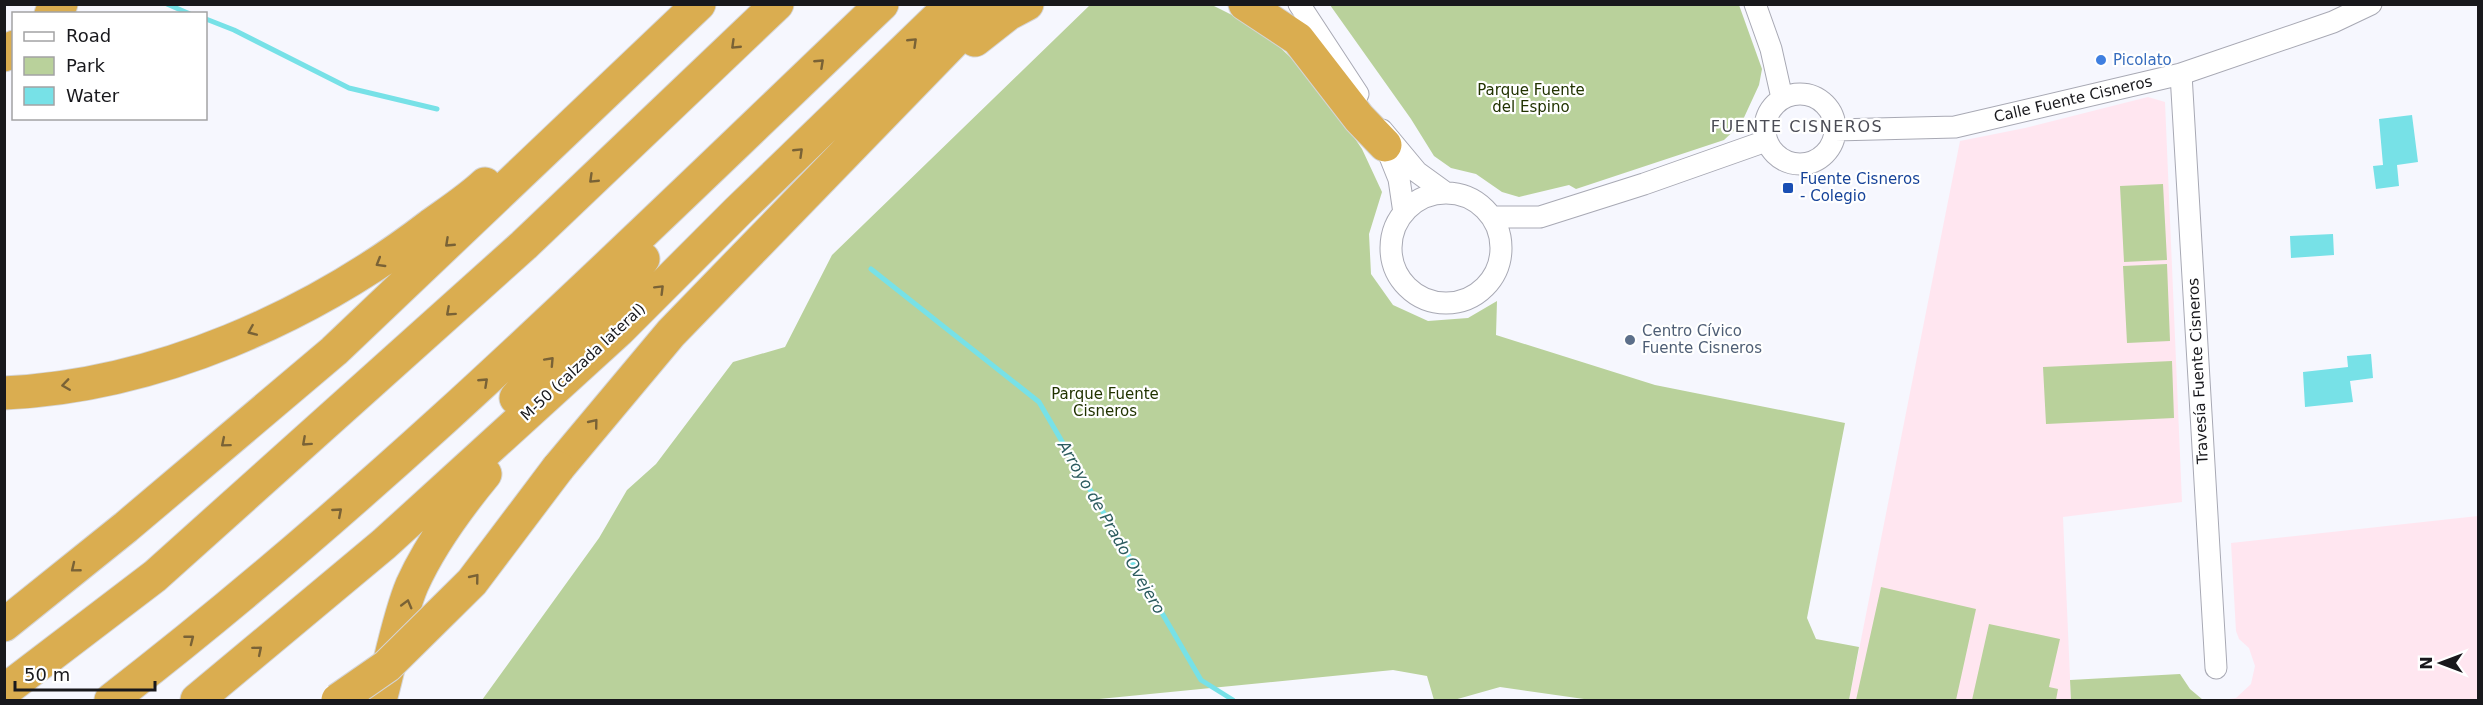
<svg xmlns="http://www.w3.org/2000/svg" width="2483" height="705" font-family="'DejaVu Sans',sans-serif">
  <style>
    .education { fill: #ffe6f0 }
    .green { fill: #b9d19b }
    .water { fill: #77e1e7 }
    .lines { fill: none; stroke-linecap: round; stroke-linejoin: round }
    .stream { stroke: #77e1e7; stroke-width: 5 }
    .minor-casing { stroke: #a8a9b4; stroke-width: 23 }
    .motorway-casing { stroke: #d5d5d6; stroke-width: 35 }
    .minor { stroke: #fff; stroke-width: 21 }
    .motorway { stroke: #daad50; stroke-width: 33 }
    .motorway-bridge-casing { stroke: #d5d5d6; stroke-width: 35; stroke-linecap: butt }
    .motorway-bridge { stroke: #daad50; stroke-width: 33 }
    .oneway { stroke: #796236 }
    .shop-dot { fill: #3f7fe0; stroke: #fff; stroke-width: 2 }
    .transit-dot { fill: #1a4fb4; stroke: #fff; stroke-width: 2 }
    .service-dot { fill: #5c6f8a; stroke: #fff; stroke-width: 2 }
    .labels { text-anchor: middle; stroke-width: 4.5; stroke-linejoin: round; paint-order: stroke }
    .shop-label { font-size: 15px; fill: #366cbe; stroke: #fff; text-anchor: start }
    .park-label { font-size: 15px; fill: #213300; stroke: #fff }
    .street-label { font-size: 15px; fill: #18181c; stroke: #fff }
    .transit-label { font-size: 15px; fill: #164399; stroke: #fff; text-anchor: start }
    .service-label { font-size: 15px; fill: #4e5e75; stroke: #fff; text-anchor: start }
    .neighbourhood-label { font-size: 16px; letter-spacing: 1.5px; fill: #4b4c55; stroke: #fff }
    .water-label { font-size: 16px; font-style: italic; fill: #2d5c5f; stroke: #fff }
  </style>
  <rect width="100%" height="100%" fill="#f6f7fe"/>
  <path class="education" d="M2148,97l17,5 17,400 -119,15 8,183h-222l111,-559 65,-13z
    M2478,516v184h-255l13,-2 15,-14 4,-18 -6,-18 -10,-9 -3,-8 -5,-88z"/>
  <path class="green" d="M1090,5h122l48,24 56,52 46,68 20,43 -13,42 2,40 22,31 35,16 40,-3 29,-17 -1,34 159,50 190,38 -38,195 9,21 43,8 -10,53h-258l-91,-13 -46,13h-20l-7,-24 -34,-6 -304,30h-607l117,-162 28,-48 29,-26 77,-102 52,-15 47,-92z
    M1330,5h409l23,64 -3,16 -18,39 -17,16 -148,49 -7,-4 -50,12 -17,-5 -26,-18 -25,-6 -17,-12 -23,-37z
    M2163,184l4,76 -43,2 -4,-76z
    M2167,264l3,77 -43,2 -4,-77z
    M2172,361l2,57 -128,6 -3,-57z
    M1881,587l95,22 -20,91h-100z
    M1989,624l71,15 -11,48 9,2 -2,11h-84z
    M2180,674l10,15 13,11h-132l-1,-20z"/>
  <path class="water" d="M2412,115l6,47 -21,3 2,21 -23,3 -3,-23 10,-1 -4,-46z
    M2333,234l1,21 -43,3 -1,-22z
    M2371,354l2,24 -23,3 3,21 -48,5 -2,-35 45,-5 -1,-11z"/>
  <g class="lines">
    <path class="stream" d="M167,4l23,10
      M206,19l28,11 115,58 88,21
      M871,269l168,133 162,278 32,20"/>
    <defs>
      <path id="minor" d="M1299,4l59,90
        M1755,4l16,45 11,49
        M2181,74l35,594
        M1765 129a35 35 0 1 1 70 0a35 35 0 1 1-70 0Z
        M1382,130l35,42 29,21
        M1835,130l120,-3 226,-53 152,-52 38,-18
        M1385,144l14,35 5,34
        M1391 248a55 55 0 1 1 110 0a55 55 0 1 1-110 0Z
        M1492,217h48l104,-33 122,-43"/>
      <path id="motorway" d="M1245,4l53,35 61,79 26,27
        M51,14l10,-10
        M975,40l33,-26 19,-10
        M4,55l10,-8
        M4,393c153,-7 307,-76 427,-168 18,-13 38,-26 54,-41
        M516,398l127,-139
        M558,468l113,-135 319,-329
        M4,625l122,-98 208,-176 365,-347
        M4,691l151,-115 369,-331 253,-241
        M111,700c274,-211 520,-457 771,-696
        M197,700l187,-156 235,-214 119,-119 214,-207
        M380,700c10,-35 18,-82 32,-115 18,-40 45,-77 73,-111"/>
    </defs>
    <use href="#minor" class="minor-casing"/>
    <use href="#motorway" class="motorway-casing"/>
    <use href="#minor" class="minor"/>
    <use href="#motorway" class="motorway"/>
    <defs>
      <path id="motorway-bridge" d="M338,700l49,-34 85,-84 86,-114"/>
    </defs>
    <use href="#motorway-bridge" class="motorway-bridge-casing"/>
    <use href="#motorway-bridge" class="motorway-bridge"/>
  </g>
  <defs><path id="oneway-chevron" d="M-2-3.5L2.5 0L-2 3.5" fill="none" stroke-width="1.6" stroke-linecap="round" stroke-linejoin="round" transform="scale(1.5)"/></defs>
  <g class="oneway">
    <use href="#oneway-chevron" transform="translate(913 42) rotate(-44)"/>
    <use href="#oneway-chevron" transform="translate(735 45) rotate(136)"/>
    <use href="#oneway-chevron" transform="translate(820 63) rotate(-43)"/>
    <use href="#oneway-chevron" transform="translate(799 152) rotate(-44)"/>
    <use href="#oneway-chevron" transform="translate(593 179) rotate(136)"/>
    <use href="#oneway-chevron" transform="translate(449 243) rotate(137)"/>
    <use href="#oneway-chevron" transform="translate(380 263) rotate(149)"/>
    <use href="#oneway-chevron" transform="translate(660 289) rotate(-45)"/>
    <use href="#oneway-chevron" transform="translate(450 312) rotate(138)"/>
    <use href="#oneway-chevron" transform="translate(252 331) rotate(157)"/>
    <use href="#oneway-chevron" transform="translate(550 361) rotate(-47)"/>
    <use href="#oneway-chevron" transform="translate(484 382) rotate(-43)"/>
    <use href="#oneway-chevron" transform="translate(66 385) rotate(172)"/>
    <use href="#oneway-chevron" transform="translate(594 423) rotate(-51)"/>
    <use href="#oneway-chevron" transform="translate(306 442) rotate(138)"/>
    <use href="#oneway-chevron" transform="translate(225 443) rotate(140)"/>
    <use href="#oneway-chevron" transform="translate(338 512) rotate(-41)"/>
    <use href="#oneway-chevron" transform="translate(75 568) rotate(141)"/>
    <use href="#oneway-chevron" transform="translate(475 578) rotate(-51)"/>
    <use href="#oneway-chevron" transform="translate(407 604) rotate(-75)"/>
    <use href="#oneway-chevron" transform="translate(190 639) rotate(-38)"/>
    <use href="#oneway-chevron" transform="translate(258 650) rotate(-40)"/>
  </g>
  <circle class="shop-dot" cx="2101" cy="60" r="6"/>
  <rect class="transit-dot" x="1782" y="182" width="12" height="12" rx="3"/>
  <circle class="service-dot" cx="1630" cy="340" r="6"/>
  <g class="labels">
    <g class="shop-label">
      <text x="2113" y="65">Picolato</text>
    </g>
    <g class="park-label">
      <text x="1531" y="95">Parque Fuente<tspan x="1531" dy="17">del Espino</tspan></text>
      <text x="1105" y="399">Parque Fuente<tspan x="1105" dy="17">Cisneros</tspan></text>
    </g>
    <g class="street-label">
      <text transform="translate(2073 99) rotate(-13)" y="5">Calle Fuente Cisneros</text>
      <text transform="translate(583 362) rotate(-43)" y="5">M-50 (calzada lateral)</text>
      <text transform="translate(2198 371) rotate(-93)" y="5">Travesía Fuente Cisneros</text>
    </g>
    <g class="transit-label">
      <text x="1800" y="184">Fuente Cisneros<tspan x="1800" dy="17">- Colegio</tspan></text>
    </g>
    <g class="service-label">
      <text x="1642" y="336">Centro Cívico<tspan x="1642" dy="17">Fuente Cisneros</tspan></text>
    </g>
    <g class="neighbourhood-label">
      <text x="1797" y="132">FUENTE CISNEROS</text>
    </g>
    <g class="water-label">
      <text transform="translate(1112 527) rotate(60)" y="6">Arroyo de Prado Ovejero</text>
    </g>
  </g>
  <rect width="2483" height="705" fill="none" stroke="#18181c" stroke-width="12"/>
  <rect x="12" y="12" width="195" height="108" fill="#ffffff" stroke="#a3a3a4" stroke-width="1.5"/>
  <rect x="24" y="32" width="30" height="9" fill="#ffffff" stroke="#a3a3a4" stroke-width="1.5"/>
  <text x="66" y="42" font-size="18" fill="#18181c">Road</text>
  <rect x="24" y="57" width="30" height="18" fill="#b9d19b" stroke="#a3a3a4" stroke-width="1.5"/>
  <text x="66" y="72" font-size="18" fill="#18181c">Park</text>
  <rect x="24" y="87" width="30" height="18" fill="#77e1e7" stroke="#a3a3a4" stroke-width="1.5"/>
  <text x="66" y="102" font-size="18" fill="#18181c">Water</text>
  <g transform="translate(2441 663) rotate(270)" stroke="#ffffff" stroke-width="4.5" paint-order="stroke">
  <path d="M0-4.5L10 22L0 15L-10 22Z" fill="#18181c"/>
  <text y="-9" font-size="16" font-weight="bold" text-anchor="middle" fill="#18181c">N</text>
  </g>
  <path d="M15 681v9h140v-9" fill="none" stroke="#18181c" stroke-width="3"/>
  <text x="24" y="681" font-size="18" fill="#18181c" stroke="#ffffff" stroke-width="4.5" paint-order="stroke">50 m</text>
</svg>
